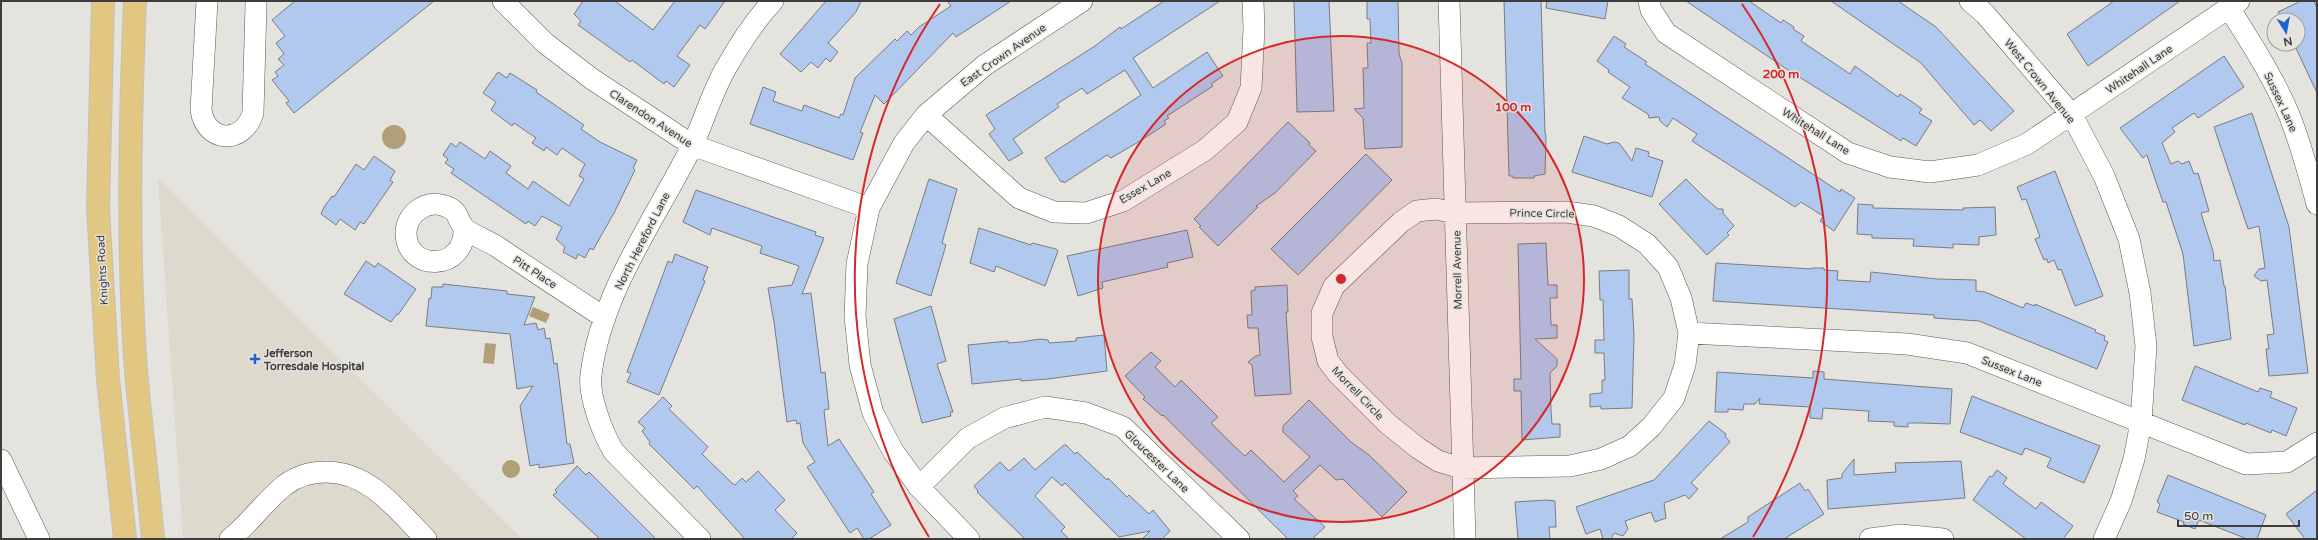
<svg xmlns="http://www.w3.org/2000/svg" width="2318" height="540" font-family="'Varela Round',sans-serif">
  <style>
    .built { fill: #ded9cd }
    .water { fill: #b19f77 }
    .building { fill: #b1c9ef; stroke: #797c80 }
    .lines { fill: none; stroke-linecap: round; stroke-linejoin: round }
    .minor-casing { stroke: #5c5a56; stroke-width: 22 }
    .major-casing { stroke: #c1c1c0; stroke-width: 24 }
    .minor { stroke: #fff; stroke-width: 21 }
    .major { stroke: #e2c783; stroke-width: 22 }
    .ring { fill: none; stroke: #d62828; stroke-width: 2 }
    .poi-dot { fill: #1b63ce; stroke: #e5e3de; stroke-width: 1.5 }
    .labels { text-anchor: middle; stroke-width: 3; stroke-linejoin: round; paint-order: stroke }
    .street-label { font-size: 11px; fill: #3e3d3b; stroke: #e5e3de }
    .poi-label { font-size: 11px; font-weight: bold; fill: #3e3d3b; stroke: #e5e3de; text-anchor: start }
    .centre { fill: #d62828; stroke: #e5e3de; stroke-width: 2 }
    .ring-label { font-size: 12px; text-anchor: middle; font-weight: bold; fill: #d62828; stroke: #e5e3de; stroke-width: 3; stroke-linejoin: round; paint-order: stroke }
  </style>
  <rect width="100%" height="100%" fill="#e5e3de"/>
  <path class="built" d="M158,179l364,360h-339z"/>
  <path class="water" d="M382 137a12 12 0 1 1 24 0a12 12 0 1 1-24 0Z
    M533,307l17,7 -4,9 -17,-7z
    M485,343l11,1 -2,20 -11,-1z
    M502 469a9 9 0 1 1 18 0a9 9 0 1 1-18 0Z"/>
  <path class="building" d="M295,1h139l-140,112 -8,-10 3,-2 -17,-21 6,-4 -3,-4 9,-7 -6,-6 6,-5 -8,-11 9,-7 -13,-16z
    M583,1h32l38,29 22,-29h50l-20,28 -5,-4 -23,31 13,9 -16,22 -8,-6 -2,3 -32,-24 -2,2 -52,-37 3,-4 -7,-7z
    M826,1h35l-5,11 -28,31 10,9 -8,10 -4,-4 -8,10 -7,-6 -10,10 -21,-18z
    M947,1h64l-55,36 -3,-4 -69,71 -9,-9 -15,37 3,1 -10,27 -103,-36 13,-37 13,5 -3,9 29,10 2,-6 35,13 2,-4 2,1 12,-37 40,-39 2,2 10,-10 4,4 8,-8 32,-21z
    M1164,1h56l-87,57 20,30 54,-36 16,24 -12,8 2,2 -46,30 2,2 -5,3 2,3 -26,17 -29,17 -4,-3 -43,28 -1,-2 -2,1 -16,-24 96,-63 -16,-25 -38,24 -5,-6 -25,16 2,3 -46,32 10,14 -14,8 -20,-27 6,-5 -9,-14 109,-69 25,-19 1,2z
    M1294,1h35l5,110 -37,1z
    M1367,1h31l1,53 3,9v84l-37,2 -2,-31 -9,-9 10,-1 -1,-40h5l-1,-25h4l-1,-24h-3z
    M1504,1h37l4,132 1,3 -1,38 -11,2v2h-21v-2h-4z
    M1547,1h61l-3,18 -59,-11z
    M1686,1h63l32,22 2,-3 11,7 -1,2 11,7 -3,5 49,33 5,-8 43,31 2,-3 11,7 11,8 -3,4 13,8 -16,25 -13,-8 -2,3 -116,-73z
    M1831,1h67l38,26 78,84 -23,20 -11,-11 -6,5 -53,-62z
    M2114,1h66l-92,65 -21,-32z
    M2301,1h13l3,7v85l-23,-49h4v-24h-16l-4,-8z
    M1614,36l12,8 -2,3 23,15 -2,2 195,128 1,-3 14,9 -21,33 -14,-10 3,-5 -22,-14 -6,5 -103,-66 5,-7 -24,-16 -6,9 -7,-6 -1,-4 -10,1 -1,-4 -26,-16 8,-11 -22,-15 1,-2 -12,-9z
    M2224,56l20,31 -46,31 -4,-5 -22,15 3,4 -13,11 9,21 7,-3 4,3 7,-3 5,13 4,-1 11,38 -8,2 12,38 1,10 6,-1 4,26h1l6,53 -37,7 -11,-92 -17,-52h-3l-6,-17 -10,-30 -4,3 -23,-30z
    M498,72l9,6 3,-5 27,17 -1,2 48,33 -3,4 19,13 37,18 -4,8 2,2 -21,43 -21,37 -3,-2 -5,10 -7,-4 -2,5 -13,-7 2,-5 -9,-8 6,-12 -20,-11 -7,10 -7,-5 -2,3 -75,-51 3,-4 -9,-6 3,-4 -5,-4 8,-12 5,4 4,-5 25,17 5,-8 21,15 -5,7 22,16 5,-8 36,25 15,-27 -5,-3 6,-12 -23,-16 -5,7 -11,-8 -2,4 -12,-8 4,-5 -22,-15 -2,3 -21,-16 5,-8 -13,-9z
    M2252,113l37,114 19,146 -39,3 -3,-27h3l-2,-14 7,-1 -7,-54 -6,1 -7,-5 5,-7 6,-1 -6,-42 -11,3 -34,-102z
    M1288,122l22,21 -1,2 7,6 -41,42 -19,13 2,1 -40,39 -19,-19 2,-1 -7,-7z
    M1584,136l23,8 7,-2 5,1 13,18 4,-13 13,4 -1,4 15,5 -11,36 -80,-25z
    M1366,154l26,26 -94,95 -27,-26z
    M374,156l21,15 -5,9 3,2 -29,42 -4,-2 -5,8 -15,-11 -4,6 -15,-11 3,-7 8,-11 2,1 22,-33 8,6z
    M2055,171l48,125 -28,10 -14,-37 -3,1 -4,-10 -6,3 -1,-4 -3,1 -9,-21 5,-2 -14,-38 -4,1 -5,-13z
    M929,179l28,10 -15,54 4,2 -15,51 -35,-13z
    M1686,179l19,19 13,11h5v4l11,13 -7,7 2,2 -22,20 -48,-51z
    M696,190l120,42 -1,3 9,3 -22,56 9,-1 10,80 4,-1 4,37 -5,1 4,36 11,-7 35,53 -3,2 20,31 -22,14h-5l-7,-11 -7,5 -43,-66 8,-5 -12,-19 -3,-20 -3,1 -1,-4 -9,2 -13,-100 -6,-34 24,-3 7,-19 -39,-13 2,-7 -50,-18 -2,7 -27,-13z
    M1858,204l15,1v3l90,2v-2l32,-1 1,28 -17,2v8l-26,-1v4l-40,-2 1,-7 -42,-1v-3l-15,-1z
    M979,228l52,17 1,-2 24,6 2,2 -13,35 -49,-20 -2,6 -24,-9z
    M1187,230l6,27 -26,6 1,4 -66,15 1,6 -25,8 -11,-40z
    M1546,243l2,42h9v13h-7l1,27h6v13l-22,1 22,20v7l-7,7 1,38 1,13h8v13l-38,3 -1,-49h-7v-12h7l-3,-135z
    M675,254l33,13 -5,13 2,1 -46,114 -32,-13 4,-9 -4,-1 41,-111 4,2z
    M366,261l9,6 3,-4 38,26 -18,26 -1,-1 -6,8 -47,-28z
    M1716,263l96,6v-1h12v2l14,1 -1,9 33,2 1,-10 66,7 39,1v11l9,1 38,16 3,-5 9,3v-2l61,26 -1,2 10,4 -1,4 4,2 -11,27 -118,-48 -45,-3v-3l-221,-14z
    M1629,270v29h3l2,37 -2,72 -31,1v-3l-11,1v-13l12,-1v-13h3l-1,-27h-9v-13h9l-1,-40h-3l-1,-29z
    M443,284l64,7v3l28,3 -11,28 12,-2 2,7 6,-2 2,11 4,-1 4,26 3,-1 10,81h3l4,19 -35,5v-4l-9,2 -10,-60 13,-20 -16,3 -7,-55 -84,-8 3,-28 2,1 1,-12h11z
    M1287,285l1,27h-2l5,82 -36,2 -3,-31 -4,-3 8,-6 4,-1 -2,-27h-10l-1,-13h5l-1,-24 4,-1v-3z
    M931,306l15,55 -9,3 16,48h-3l1,4 -29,7 -28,-104z
    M1104,335l3,36 -59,8 -27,2v-2l-49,5 -4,-39 40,-4v2l13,-1 19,-3 8,1 1,3 27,-2v-3z
    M1151,352l10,9 -6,6 20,20 6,-7 37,37 -7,6 23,23 11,10 6,-6 33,32 26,-25 -27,-25v-6l26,-26 42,42 18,13 38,37 -25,25 -39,-38 -7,1 -16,-15 -27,26 5,5 -4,3 31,28 -13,12h-24l-125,-124 -1,1 -19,-17 2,-2 -20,-21z
    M2195,366l63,26 2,-4 12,4 -2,5 27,11 -11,28 -14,-6 -1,3 -25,-10 -1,2 -63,-25z
    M1813,371l11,1v7l128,10 -2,35 -29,-1h-13v4l-14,-1v-4l-26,-1 1,-10h-2l-44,-3 -1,11 -12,-1v-11l-51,-3 1,-6 -5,6h-11l-1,6 -15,-1v3h-13l2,-40 96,6z
    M1972,396l128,50 -16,37 -37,-16 4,-9 -26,-10 -3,7 -62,-23z
    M663,397l9,9 -3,3 39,38 -6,7 30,29 3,2 7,-7 4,4 12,-11 27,29 -10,10 22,23 -6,6h-46l-48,-53 -3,3 -45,-45 1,-2 -8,-11 3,-3 -7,-6z
    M1709,421l17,13 -1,2 5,6 -39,41 7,6 -9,10 -4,-4 -21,8 2,15 -11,4 -4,-10 -26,9 3,8 -5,7 -9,-3 -3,6h-8l-3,-10 -14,5 -10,-27 78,-27z
    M1064,445h2l9,9 2,-2 30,28 1,-2 19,19 2,-2 20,19 4,-4 17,21 -8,8h-20l8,-8 -31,6 -54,-54 -3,3 -10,-9 -17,19 30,31 -4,4 8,8h-44l-48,-47 1,-1 -4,-5 26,-24 9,9 15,-13 11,12z
    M1854,459v16l42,-3 -1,-9 66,-2 4,37 -137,11 -1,-29 15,-2v-4z
    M577,466l9,9 3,-3 67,67h-56l-27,-25 -20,-19 4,-3 -2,-2z
    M1997,470l10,8 -4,6 33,25 5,-7 32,24 -10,13h-37l-53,-39 17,-24 2,1z
    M2168,475l98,40 -9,24h-10l-48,-19 -4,9 -12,-5 1,-2 -27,-10 3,-8 -3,-2z
    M1800,483l5,8 3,-2 16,25 -40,25h-64l28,-17v-5z
    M2317,490v49h-12l-19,-25z
    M1547,500l8,1 1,26h-7l1,12h-32l-3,-37z"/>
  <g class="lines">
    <defs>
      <path id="minor" d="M207,1l-6,109c5,33 42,35 52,3l3,-109
        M503,1l42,42 47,36 100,66 177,63
        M1449,1l16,538
        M1649,1l2,9 15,23 182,120 42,14 40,5 48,-7 49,-21 212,-143
        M1970,1l15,13 87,101 32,61 25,63 11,54 6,53 -5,76 -7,37 -13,42 -17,38
        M2229,8c22,35 45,70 61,109 11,28 19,58 27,87
        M926,115l93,83 35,14 32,1 37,-12 82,-51 32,-28 14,-34 3,-59 -1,-28
        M1436,209l19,4 111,-1 28,4 25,10 28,18 21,23 13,31 8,35 -4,32 -11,33 -23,29 -21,19 -29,13 -31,7 -109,2 -23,-7 -20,-13 -30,-24 -50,-50 -10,-13 -6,-24v-24l12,-27 67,-64 16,-11z
        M464,228c2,44 -59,44 -58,4 1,-19 21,-33 39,-26 15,5 12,14 19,22 6,6 24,13 32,18 36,24 72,48 109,72
        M1689,333l218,11 60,9 279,111 41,-2 30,-19
        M1,460l38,79
        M919,487l49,-49 36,-20 41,-11 41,6 37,14 116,112
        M230,539c20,-16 35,-38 55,-54 11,-8 26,-13 40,-13 44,-1 72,38 101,67
        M700,539l-86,-87c-11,-18 -26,-56 -23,-77 10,-83 65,-157 101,-229 12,-25 20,-54 34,-78 13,-23 29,-48 47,-67
        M969,539l-50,-52 -26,-36 -20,-38 -13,-48 -5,-49 2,-52 12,-56 35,-65 22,-28 59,-50 97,-64
        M1870,539l31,-4 42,4"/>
      <path id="major" d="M103,1l-5,207 10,171 17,160
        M135,1c-5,123 -8,247 1,369 5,57 12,113 17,169"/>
    </defs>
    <use href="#minor" class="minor-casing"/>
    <use href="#major" class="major-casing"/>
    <use href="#minor" class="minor"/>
    <use href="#major" class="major"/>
  </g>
  <circle cx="1341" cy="279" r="243" fill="#d62828" fill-opacity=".12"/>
  <g class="ring">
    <circle cx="1341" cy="279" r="243"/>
    <path d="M929 537A486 486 0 0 1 940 4M1742 4A486 486 0 0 1 1753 537"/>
  </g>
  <path class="poi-dot" d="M253 353h4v4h4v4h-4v4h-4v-4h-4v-4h4z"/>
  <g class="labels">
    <g class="street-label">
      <text transform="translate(1003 55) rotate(-35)" y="4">East Crown Avenue</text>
      <text transform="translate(2139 69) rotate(-34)" y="4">Whitehall Lane</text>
      <text transform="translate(2040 81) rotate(51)" y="4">West Crown Avenue</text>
      <text transform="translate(2281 102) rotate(65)" y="4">Sussex Lane</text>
      <text transform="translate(651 118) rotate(33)" y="4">Clarendon Avenue</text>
      <text transform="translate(1816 131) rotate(32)" y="4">Whitehall Lane</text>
      <text transform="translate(1145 186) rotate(-30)" y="4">Essex Lane</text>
      <text transform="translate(1542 213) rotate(1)" y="4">Prince Circle</text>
      <text transform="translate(642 241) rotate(-63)" y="4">North Hereford Lane</text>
      <text transform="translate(102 270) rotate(-93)" y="4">Knights Road</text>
      <text transform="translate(1457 270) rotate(-91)" y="4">Morrell Avenue</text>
      <text transform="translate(535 272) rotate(33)" y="4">Pitt Place</text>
      <text transform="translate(2012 371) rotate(22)" y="4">Sussex Lane</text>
      <text transform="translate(1358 393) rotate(46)" y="4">Morrell Circle</text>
      <text transform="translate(1157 461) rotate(44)" y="4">Gloucester Lane</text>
    </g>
    <g class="poi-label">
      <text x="264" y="357">Jefferson<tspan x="264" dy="13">Torresdale Hospital</tspan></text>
    </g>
  </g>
  <circle cx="1341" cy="279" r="6" class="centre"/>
  <g class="ring-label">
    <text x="1781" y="78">200 m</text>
    <text x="1513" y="111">100 m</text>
  </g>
  <rect width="2318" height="540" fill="none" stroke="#3e3d3b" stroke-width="4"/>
  <g transform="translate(2286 32) rotate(169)"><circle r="19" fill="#e5e3de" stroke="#a2a19d"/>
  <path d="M0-3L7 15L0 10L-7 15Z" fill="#1b63ce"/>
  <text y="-6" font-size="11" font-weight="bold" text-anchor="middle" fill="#3e3d3b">N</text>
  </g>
  <path d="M2178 520v6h121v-6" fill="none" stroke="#3e3d3b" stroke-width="2"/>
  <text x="2184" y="520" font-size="12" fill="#3e3d3b" stroke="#e5e3de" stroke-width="3" paint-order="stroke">50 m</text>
</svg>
